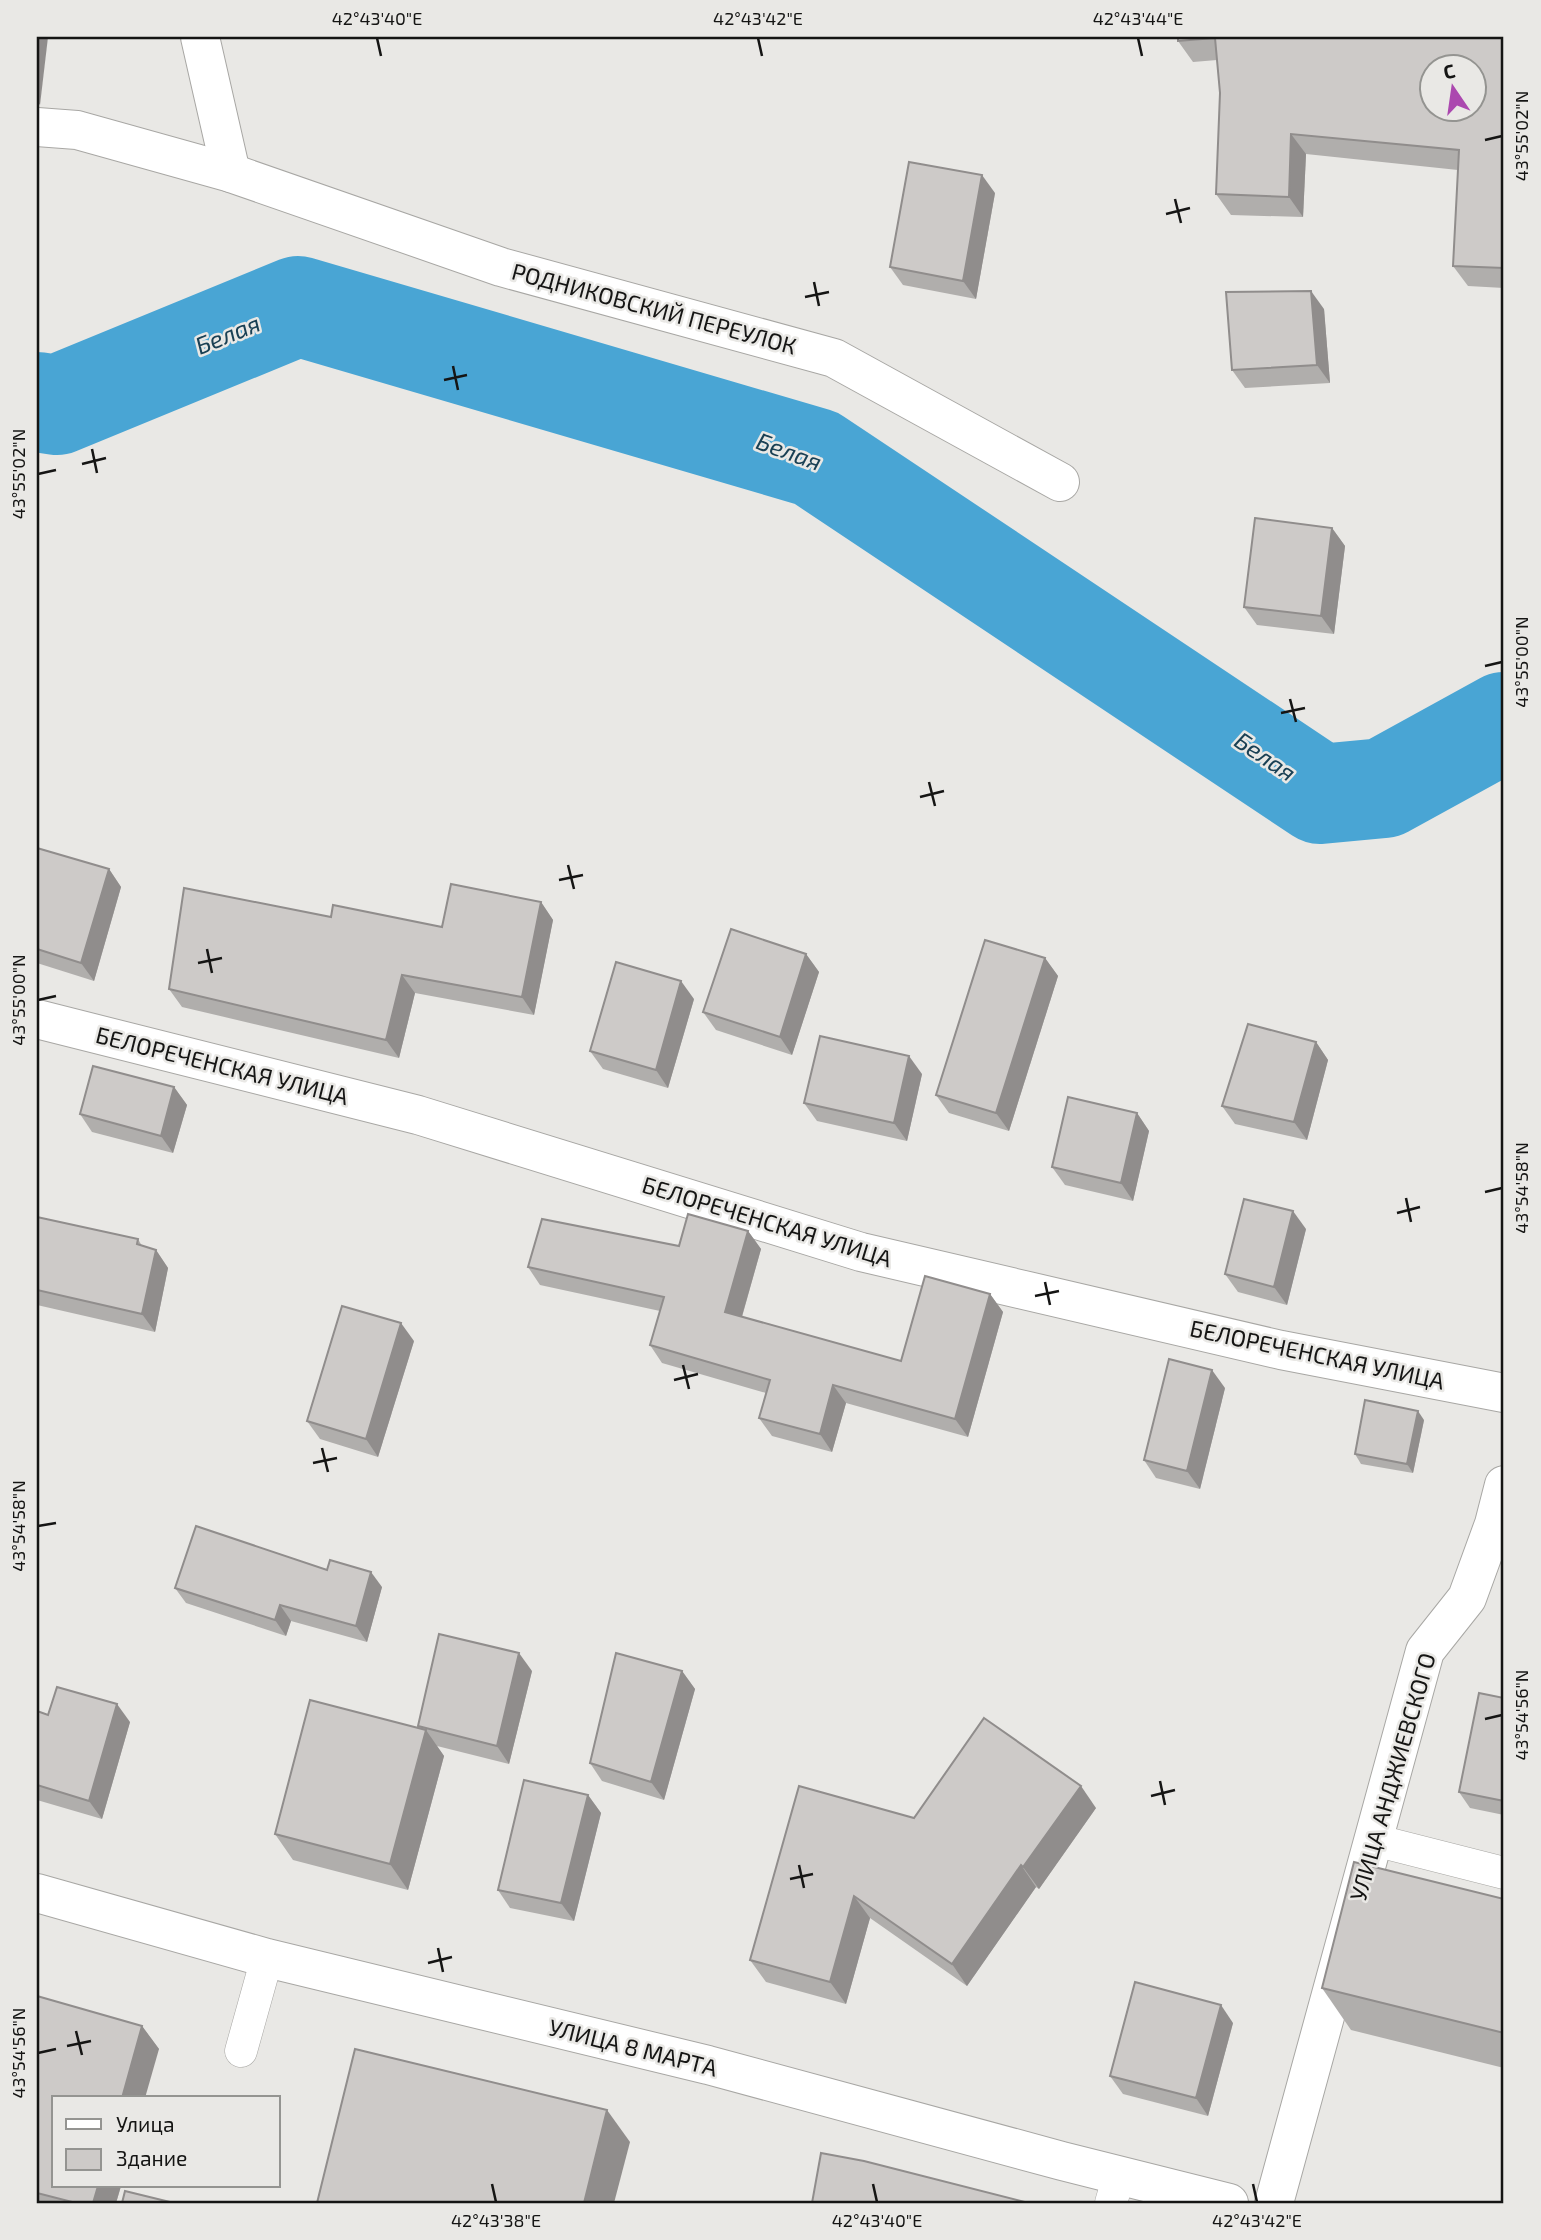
<svg xmlns="http://www.w3.org/2000/svg" width="1541" height="2240" font-family="'Exo 2',sans-serif">
	<style>
		.lines { fill: none; stroke-linecap: round; stroke-linejoin: round }
		.river { stroke: #49a5d4; stroke-width: 100 }
		.lane-casing { stroke: #a8a7a4; stroke-width: 33 }
		.street-casing { stroke: #a8a7a4; stroke-width: 40 }
		.lane { stroke: #fff; stroke-width: 32 }
		.street { stroke: #fff; stroke-width: 38 }
		.wall { fill: #b0aeac }
		.shaded-wall { fill: #908d8c }
		.building { fill: #cdcac8; stroke: #908d8c; stroke-width: 2; fill-rule: evenodd }
		.ticks { fill: none; stroke: #151514; stroke-width: 2.5 }
		.labels { text-anchor: middle; stroke-width: 5; stroke-linejoin: round; paint-order: stroke }
		.street-label { font-size: 23px; fill: #151514; stroke: #e9e8e5 }
		.water-label { font-size: 24px; font-style: italic; fill: #194054; stroke: #e9e8e5 }
		.neatline { fill: none; stroke: #151514; stroke-width: 2.5 }
		.ticks-label { font-size: 18px; text-anchor: middle; fill: #151514 }
	</style>
	<rect width="100%" height="100%" fill="#e9e8e5"/>
	<g class="lines">
		<polyline class="river" points="37,402 57,405 298,306 816,458 1320,794 1384,788 1504,722"/>
		<g class="lane-casing">
			<g id="lane">
				<polyline points="1374,1840 1504,1873"/>
				<polyline points="241,2051 267,1958"/>
				<polyline points="1111,2203 1119,2175"/>
			</g>
		</g>
		<g class="street-casing">
			<g id="street">
				<polyline points="200,37 231,173"/>
				<polyline points="37,127 77,130 231,173 501,267 834,358 1060,482"/>
				<polyline points="37,1019 418,1115 861,1252 1281,1350 1504,1393"/>
				<polyline points="37,1893 267,1958 708,2065 1062,2161 1229,2203"/>
				<polyline points="1274,2203 1425,1651 1467,1598 1494,1524 1504,1485"/>
			</g>
		</g>
		<use href="#lane" class="lane"/>
		<use href="#street" class="street"/>
	</g>
	<g class="wall">
		<polygon points="1178,37 1504,37 1504,288 1468,286 1453,266 1458,170 1306,154 1303,217 1231,215 1216,194 1220,93 1217,60 1193,62 1178,41"/>
		<polygon points="995,193 976,299 903,285 890,267"/>
		<polygon points="1324,309 1330,383 1245,388 1232,370"/>
		<polygon points="1332,528 1345,546 1334,634 1257,625 1244,607"/>
		<polygon points="37,848 109,869 121,887 94,981 37,963"/>
		<polygon points="541,902 553,920 534,1015 415,993 399,1058 182,1007 169,989 331,917 442,927"/>
		<polygon points="806,954 819,972 792,1055 716,1030 703,1012"/>
		<polygon points="1045,958 1058,976 1009,1131 949,1113 936,1095"/>
		<polygon points="694,999 668,1088 603,1069 590,1051"/>
		<polygon points="1316,1042 1328,1060 1307,1140 1235,1124 1222,1106"/>
		<polygon points="922,1074 907,1141 817,1121 804,1103"/>
		<polygon points="174,1087 187,1105 173,1153 92,1132 80,1114"/>
		<polygon points="1137,1113 1149,1131 1133,1201 1065,1185 1052,1167"/>
		<polygon points="37,1217 138,1239 142,1246 156,1250 168,1268 155,1332 37,1305"/>
		<polygon points="1306,1229 1287,1305 1238,1292 1225,1274"/>
		<polygon points="748,1231 761,1249 742,1317 901,1361 990,1294 1003,1312 968,1437 846,1403 832,1452 772,1436 759,1418 766,1393 662,1363 650,1345 660,1311 540,1285 528,1267 679,1246"/>
		<polygon points="414,1341 378,1457 320,1439 307,1421"/>
		<polygon points="1225,1388 1200,1489 1156,1478 1144,1460"/>
		<polygon points="1424,1420 1413,1473 1361,1464 1355,1454"/>
		<polygon points="382,1587 367,1642 291,1621 286,1636 186,1603 175,1588"/>
		<polygon points="532,1671 509,1764 437,1746 444,1756 408,1890 293,1860 275,1834 419,1729 418,1726"/>
		<polygon points="682,1671 695,1689 664,1800 602,1781 590,1763"/>
		<polygon points="1504,1698 1504,1815 1470,1808 1459,1792"/>
		<polygon points="37,1711 48,1715 130,1722 102,1819 37,1800"/>
		<polygon points="588,1795 601,1813 574,1921 510,1908 498,1890"/>
		<polygon points="1096,1808 1039,1889 1036,1887 967,1986 870,1918 846,2004 766,1982 750,1960 914,1818"/>
		<polygon points="1504,1899 1504,2068 1351,2030 1322,1988"/>
		<polygon points="37,1996 142,2026 159,2049 54,2186 121,2186 116,2203 37,2203"/>
		<polygon points="1233,2023 1208,2116 1123,2094 1110,2076"/>
	</g>
	<g class="shaded-wall">
		<polygon points="37,37 48,37 40,105 37,101"/>
		<polygon points="1291,134 1306,154 1303,217 1289,197"/>
		<polygon points="982,175 995,193 976,299 963,281"/>
		<polygon points="1311,291 1324,309 1330,383 1317,365"/>
		<polygon points="1332,528 1345,546 1334,634 1321,616"/>
		<polygon points="109,869 121,887 94,981 81,963"/>
		<polygon points="541,902 553,920 534,1015 522,997"/>
		<polygon points="806,954 819,972 792,1055 780,1037"/>
		<polygon points="1045,958 1058,976 1009,1131 996,1113"/>
		<polygon points="402,975 415,993 399,1058 386,1040"/>
		<polygon points="681,981 694,999 668,1088 656,1070"/>
		<polygon points="1316,1042 1328,1060 1307,1140 1294,1122"/>
		<polygon points="909,1056 922,1074 907,1141 894,1123"/>
		<polygon points="174,1087 187,1105 173,1153 161,1136"/>
		<polygon points="1137,1113 1149,1131 1133,1201 1121,1183"/>
		<polygon points="1293,1211 1306,1229 1287,1305 1274,1287"/>
		<polygon points="748,1231 761,1249 738,1330 725,1312"/>
		<polygon points="156,1250 168,1268 155,1332 142,1314"/>
		<polygon points="990,1294 1003,1312 968,1437 955,1419"/>
		<polygon points="401,1323 414,1341 378,1457 366,1439"/>
		<polygon points="1212,1370 1225,1388 1200,1489 1187,1471"/>
		<polygon points="833,1385 846,1403 832,1452 820,1434"/>
		<polygon points="1418,1411 1424,1420 1413,1473 1407,1464"/>
		<polygon points="371,1572 382,1587 367,1642 356,1626"/>
		<polygon points="280,1605 291,1621 286,1636 275,1620"/>
		<polygon points="519,1653 532,1671 509,1764 497,1746"/>
		<polygon points="682,1671 695,1689 664,1800 651,1782"/>
		<polygon points="117,1704 130,1722 102,1819 89,1801"/>
		<polygon points="426,1730 444,1756 408,1890 390,1864"/>
		<polygon points="1081,1786 1096,1808 1039,1889 1023,1867"/>
		<polygon points="588,1795 601,1813 574,1921 561,1903"/>
		<polygon points="1021,1865 1036,1887 967,1986 952,1964"/>
		<polygon points="854,1896 870,1918 846,2004 830,1982"/>
		<polygon points="1221,2005 1233,2023 1208,2116 1196,2098"/>
		<polygon points="142,2026 159,2049 145,2098 122,2098"/>
		<polygon points="607,2110 630,2142 614,2203 584,2203"/>
		<polygon points="98,2186 121,2186 116,2203 93,2203"/>
	</g>
	<g class="building">
		<path d="M1178,37H1504V268L1453,266L1459,150L1291,134L1289,197L1216,194L1220,93L1215,38L1178,41ZM1432,66H1474V108H1432Z"/>
		<polygon points="909,162 982,175 963,281 890,267"/>
		<polygon points="1311,291 1317,365 1232,370 1226,292"/>
		<polygon points="1255,518 1332,528 1321,616 1244,607"/>
		<polygon points="37,848 109,869 81,963 37,949"/>
		<polygon points="451,884 541,902 522,997 402,975 386,1040 169,989 184,888 331,917 333,905 442,927"/>
		<polygon points="731,929 806,954 780,1037 703,1012"/>
		<polygon points="985,940 1045,958 996,1113 936,1095"/>
		<polygon points="616,962 681,981 656,1070 590,1051"/>
		<polygon points="1248,1024 1316,1042 1294,1122 1222,1106"/>
		<polygon points="820,1036 909,1056 894,1123 804,1103"/>
		<polygon points="93,1066 174,1087 161,1136 80,1114"/>
		<polygon points="1068,1097 1137,1113 1121,1183 1052,1167"/>
		<polygon points="1244,1199 1293,1211 1274,1287 1225,1274"/>
		<polygon points="688,1214 748,1231 725,1312 901,1361 925,1276 990,1294 955,1419 833,1385 820,1434 759,1418 770,1380 650,1345 664,1297 528,1267 542,1219 679,1246"/>
		<polygon points="37,1217 138,1239 137,1244 156,1250 142,1314 37,1290"/>
		<polygon points="342,1306 401,1323 366,1439 307,1421"/>
		<polygon points="1169,1359 1212,1370 1187,1471 1144,1460"/>
		<polygon points="1365,1400 1418,1411 1407,1464 1355,1454"/>
		<polygon points="196,1526 327,1570 330,1560 371,1572 356,1626 280,1605 275,1620 175,1588"/>
		<polygon points="439,1634 519,1653 497,1746 418,1726"/>
		<polygon points="616,1653 682,1671 651,1782 590,1763"/>
		<polygon points="57,1687 117,1704 89,1801 37,1785 37,1711 48,1715"/>
		<polygon points="1479,1693 1504,1698 1504,1801 1459,1792"/>
		<polygon points="310,1700 426,1730 390,1864 275,1834"/>
		<polygon points="984,1718 1081,1786 1023,1867 1021,1865 952,1964 854,1896 830,1982 750,1960 799,1786 914,1818"/>
		<polygon points="524,1780 588,1795 561,1903 498,1890"/>
		<polygon points="1354,1862 1504,1899 1504,2033 1322,1988"/>
		<polygon points="1135,1982 1221,2005 1196,2098 1110,2076"/>
		<polygon points="37,1996 142,2026 122,2098 54,2098 54,2186 98,2186 93,2203 76,2203 37,2193"/>
		<polygon points="355,2049 607,2110 584,2203 317,2203"/>
		<polygon points="821,2153 864,2161 1025,2202 1024,2203 812,2203"/>
		<polygon points="125,2191 174,2203 122,2203"/>
	</g>
	<path class="ticks" d="M377,38L381,56M758,38L762,56M1138,38L1142,56M1485,140L1502,136M1175,199L1181,223M1166,214L1190,208M814,282L819,306M805,297L829,292M453,366L458,390M444,380L467,375M92,449L97,473M82,464L106,458M38,474L56,470M1485,666L1502,662M1290,699L1296,722M1281,713L1305,708M929,782L935,806M920,797L944,791M568,865L574,889M559,880L583,875M207,949L212,973M198,963L222,958M38,1000L56,996M1485,1192L1502,1188M1406,1198L1411,1222M1397,1213L1420,1207M1045,1282L1050,1305M1035,1296L1059,1291M683,1365L689,1389M674,1380L698,1374M322,1448L328,1472M313,1463L337,1458M38,1526L56,1523M1485,1719L1502,1715M1160,1781L1165,1805M1151,1796L1175,1790M799,1865L804,1888M790,1879L813,1874M438,1948L443,1972M428,1963L452,1957M76,2031L82,2055M67,2046L91,2041M38,2053L56,2049M492,2184L496,2202M873,2184L877,2202M1253,2184L1257,2202"/>
	<g class="labels">
		<g class="street-label">
			<text transform="translate(654 309) rotate(15)" y="8">РОДНИКОВСКИЙ ПЕРЕУЛОК</text>
			<text transform="translate(222 1066) rotate(14)" y="8">БЕЛОРЕЧЕНСКАЯ УЛИЦА</text>
			<text transform="translate(767 1222) rotate(17)" y="8">БЕЛОРЕЧЕНСКАЯ УЛИЦА</text>
			<text transform="translate(1317 1355) rotate(12)" y="8">БЕЛОРЕЧЕНСКАЯ УЛИЦА</text>
			<text transform="translate(1393 1777) rotate(-74)" y="8">УЛИЦА АНДЖИЕВСКОГО</text>
			<text transform="translate(633 2048) rotate(14)" y="8">УЛИЦА 8 МАРТА</text>
		</g>
		<g class="water-label">
			<text transform="translate(228 335) rotate(-22)" y="8">Белая</text>
			<text transform="translate(789 452) rotate(20)" y="8">Белая</text>
			<text transform="translate(1265 757) rotate(34)" y="8">Белая</text>
		</g>
	</g>
	<rect width="1541" height="2240" fill="none" stroke="#e9e8e5" stroke-width="77"/>
	<rect x="52" y="2096" width="228" height="91" fill="#e9e8e5" stroke="#949491" stroke-width="2"/>
	<rect x="66" y="2119" width="35" height="10" fill="#ffffff" stroke="#949491" stroke-width="2"/>
	<text x="116" y="2132" font-size="21" fill="#151514">Улица</text>
	<rect x="66" y="2149" width="35" height="21" fill="#cdcac8" stroke="#949491" stroke-width="2"/>
	<text x="116" y="2166" font-size="21" fill="#151514">Здание</text>
	<g transform="translate(1453 88) rotate(347)"><circle r="33" fill="#e9e8e5" stroke="#949491" stroke-width="2"/>
	<path d="M0-5L12 26L0 18L-12 26Z" fill="#ab48af"/>
	<text y="-10" font-size="19" font-weight="bold" text-anchor="middle" fill="#151514">С</text>
	</g>
	<rect x="38" y="38" width="1464" height="2164" class="neatline"/>
	<g class="ticks-label">
		<text x="377" y="25">42°43'40"E</text>
		<text x="758" y="25">42°43'42"E</text>
		<text x="1138" y="25">42°43'44"E</text>
		<text transform="translate(1522 136) rotate(-90)" y="6">43°55'02"N</text>
		<text transform="translate(19 474) rotate(-90)" y="6">43°55'02"N</text>
		<text transform="translate(1522 662) rotate(-90)" y="6">43°55'00"N</text>
		<text transform="translate(19 1000) rotate(-90)" y="6">43°55'00"N</text>
		<text transform="translate(1522 1188) rotate(-90)" y="6">43°54'58"N</text>
		<text transform="translate(19 1526) rotate(-90)" y="6">43°54'58"N</text>
		<text transform="translate(1522 1715) rotate(-90)" y="6">43°54'56"N</text>
		<text transform="translate(19 2053) rotate(-90)" y="6">43°54'56"N</text>
		<text x="496" y="2227">42°43'38"E</text>
		<text x="877" y="2227">42°43'40"E</text>
		<text x="1257" y="2227">42°43'42"E</text>
	</g>
</svg>
